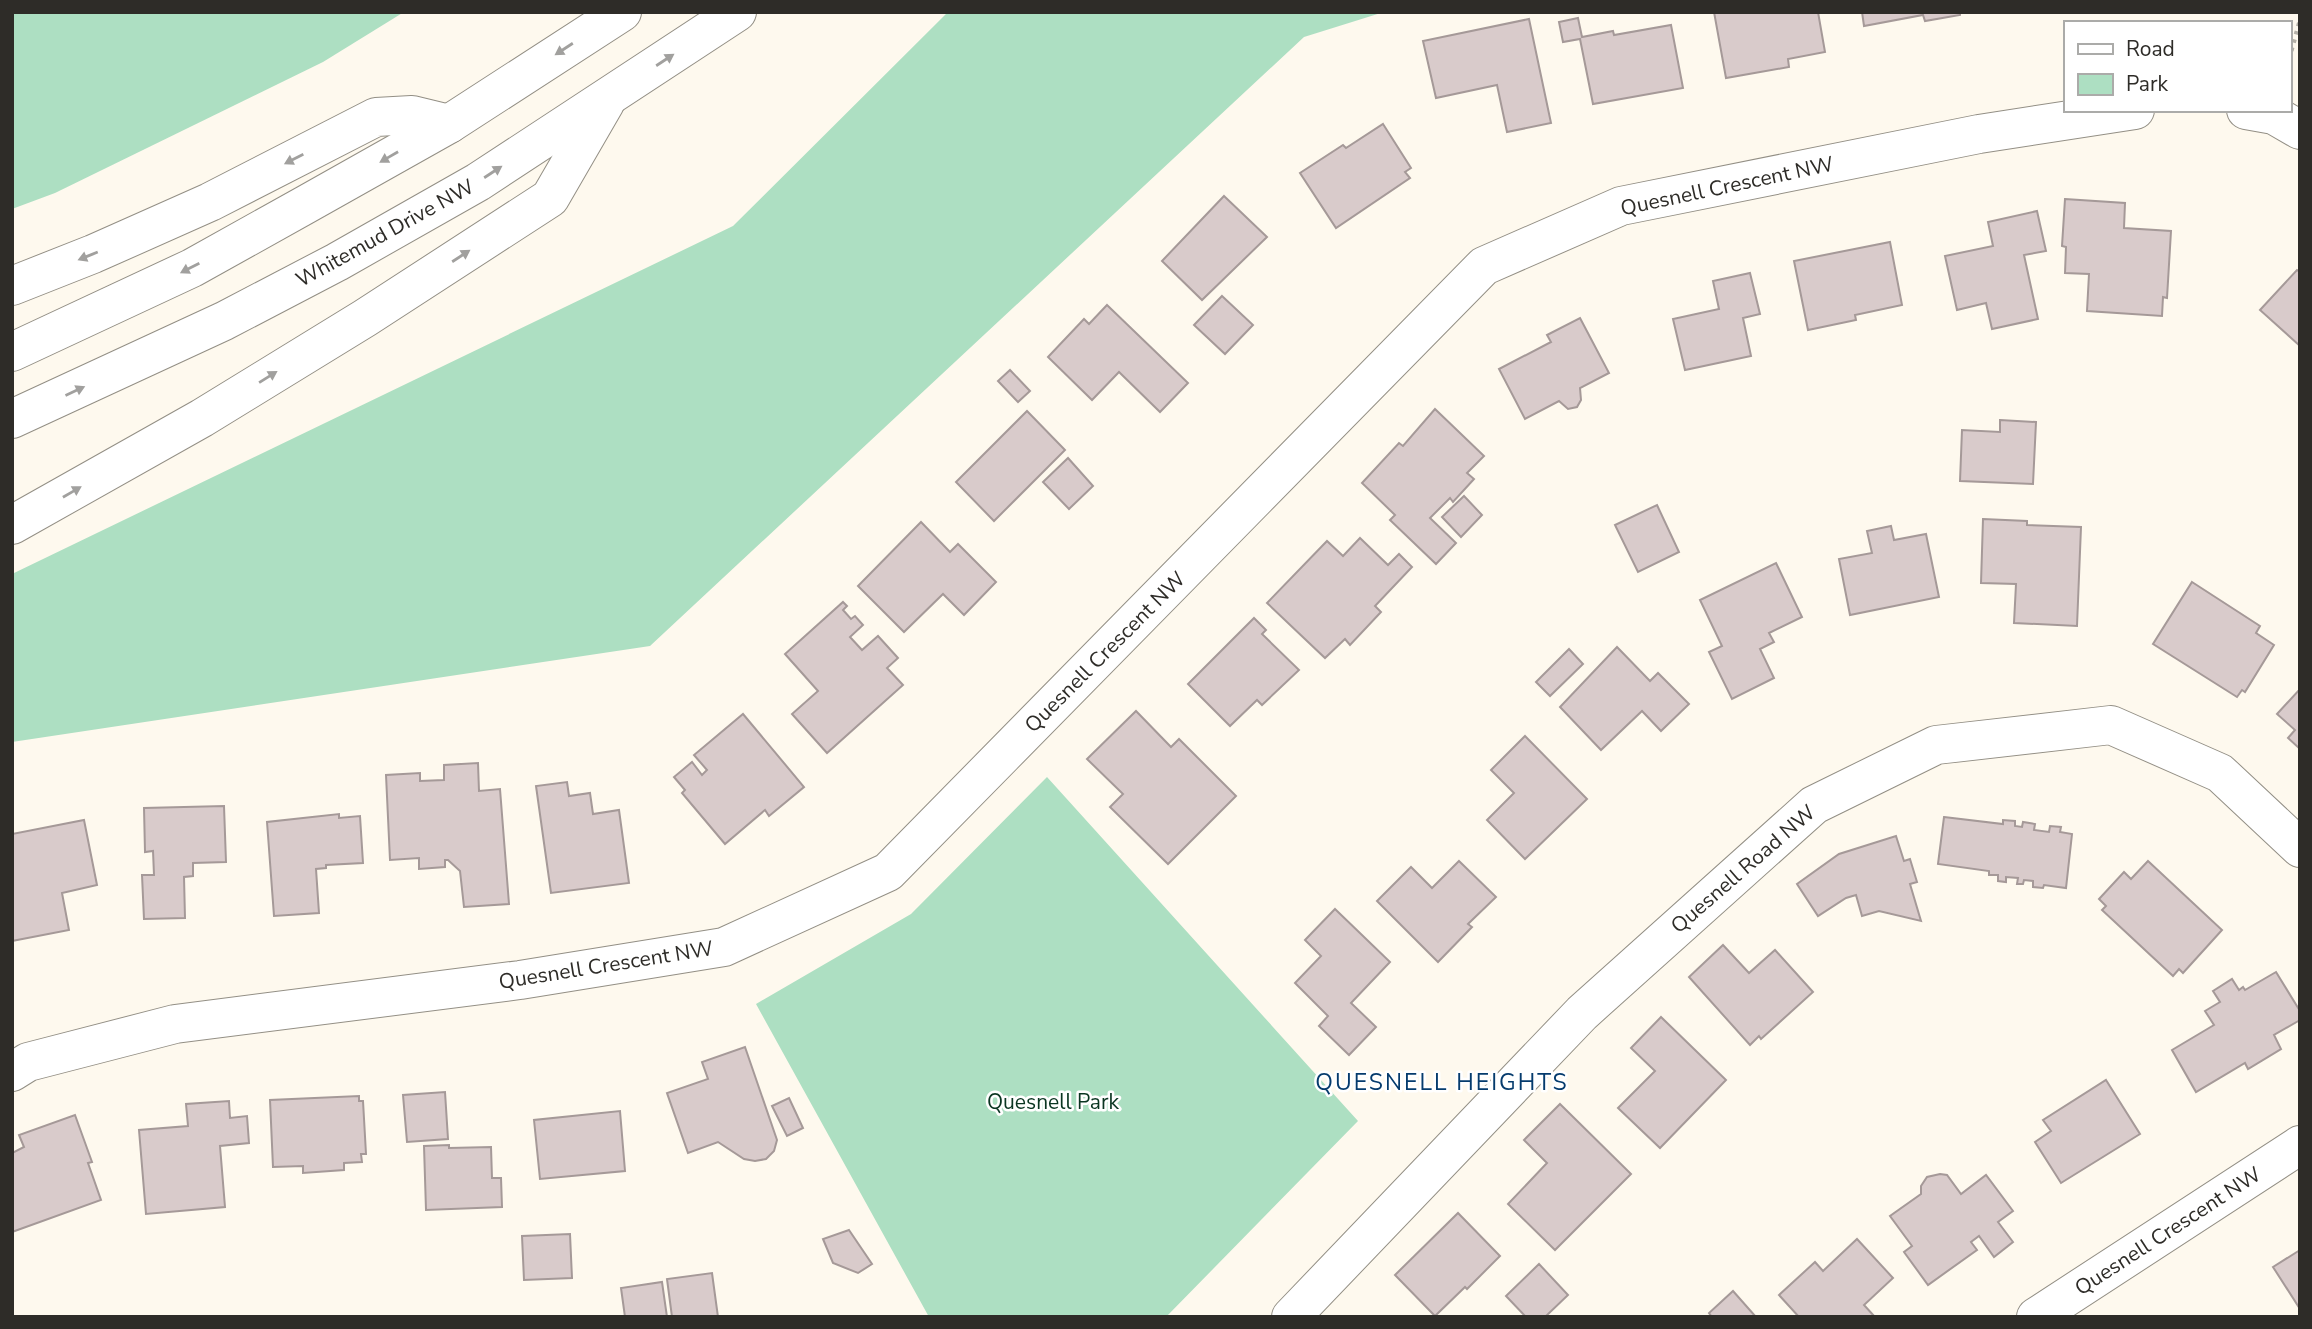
<svg xmlns="http://www.w3.org/2000/svg" width="2312" height="1329" font-family="'Nunito Sans',sans-serif">
	<style>
		.green { fill: #addfc2 }
		.building { fill: #d9cbcb; stroke: #a59998; stroke-width: 2 }
		.lines { fill: none; stroke-linecap: round; stroke-linejoin: round }
		.minor-casing { stroke: #938f85; stroke-width: 40 }
		.highway-casing { stroke: #938f85; stroke-width: 40 }
		.path { stroke: #b4b0a7; stroke-width: 4.5; stroke-dasharray: 3.5 5; stroke-linecap: butt }
		.minor { stroke: #fff; stroke-width: 38 }
		.highway { stroke: #fff; stroke-width: 38 }
		.oneway { fill: #a1a09e }
		.labels { text-anchor: middle; stroke-width: 5; stroke-linejoin: round; paint-order: stroke }
		.street-label { font-size: 21px; fill: #2e2c28; stroke: #fff }
		.park-label { font-size: 21px; fill: #0a3521; stroke: #fff }
		.neighbourhood-label { font-size: 23px; letter-spacing: 2px; fill: #053b6d; stroke: #fff }
	</style>
	<rect width="100%" height="100%" fill="#fef9ee"/>
	<g class="green">
		<polygon points="12,12 404,12 323,62 55,193 12,209"/>
		<polygon points="948,12 1384,12 1304,37 650,646 12,742 12,574 733,226"/>
		<polygon points="1047,777 1358,1121 1166,1317 929,1317 756,1004 911,914"/>
	</g>
	<g class="building">
		<polygon points="1714,12 1818,12 1825,52 1788,59 1789,67 1726,78"/>
		<polygon points="1862,12 1960,12 1960,15 1925,21 1923,15 1864,26"/>
		<polygon points="1578,18 1582,37 1613,31 1614,35 1671,25 1683,88 1593,104 1580,39 1563,42 1559,22"/>
		<polygon points="1529,19 1551,123 1507,132 1497,85 1436,98 1423,41"/>
		<polygon points="1383,124 1411,168 1405,172 1410,178 1336,228 1300,173 1343,145 1346,148"/>
		<polygon points="1224,196 1267,237 1202,300 1162,261"/>
		<polygon points="2065,199 2125,203 2124,228 2171,231 2167,298 2163,297 2162,316 2087,311 2089,274 2065,273 2066,247 2062,246"/>
		<polygon points="2037,211 2046,251 2024,255 2038,319 1992,329 1986,303 1957,310 1945,256 1993,246 1988,222"/>
		<polygon points="1890,242 1902,305 1855,315 1856,320 1808,330 1794,261"/>
		<polygon points="2297,270 2300,272 2300,346 2260,310"/>
		<polygon points="1750,273 1760,314 1743,318 1751,356 1685,370 1673,319 1719,309 1713,281"/>
		<polygon points="1222,296 1253,325 1225,354 1194,325"/>
		<polygon points="1107,305 1188,383 1160,412 1119,372 1092,400 1048,357 1084,319 1089,324"/>
		<polygon points="1580,318 1609,373 1580,388 1581,400 1577,407 1568,409 1559,401 1525,419 1499,369 1551,342 1547,335"/>
		<polygon points="1010,370 1030,391 1018,402 998,381"/>
		<polygon points="1435,409 1484,456 1467,473 1474,479 1453,502 1450,498 1430,518 1456,543 1436,564 1390,520 1395,515 1362,483 1399,443 1403,446"/>
		<polygon points="1027,411 1065,450 994,521 956,482"/>
		<polygon points="2000,420 2036,422 2033,484 1960,481 1962,430 2000,432"/>
		<polygon points="1068,458 1093,486 1069,509 1043,482"/>
		<polygon points="1464,496 1482,515 1461,537 1442,517"/>
		<polygon points="1657,505 1679,552 1638,572 1615,525"/>
		<polygon points="1983,519 2027,521 2027,525 2081,527 2077,626 2014,623 2016,584 1981,583"/>
		<polygon points="921,522 950,552 958,544 996,582 964,615 943,594 904,632 858,586"/>
		<polygon points="1891,526 1894,540 1926,534 1939,597 1850,615 1839,559 1872,553 1867,531"/>
		<polygon points="1360,538 1388,565 1399,554 1412,567 1375,606 1381,612 1350,645 1345,639 1325,658 1267,603 1327,541 1343,556"/>
		<polygon points="1776,563 1802,617 1769,633 1774,642 1760,649 1774,678 1732,699 1709,652 1722,646 1700,600"/>
		<polygon points="2192,582 2260,626 2256,633 2274,645 2245,692 2242,690 2237,697 2153,644"/>
		<polygon points="843,602 847,606 843,610 851,619 855,616 863,625 850,637 862,650 878,636 898,658 887,668 903,685 827,753 792,714 818,691 785,654"/>
		<polygon points="1254,618 1266,630 1262,634 1299,670 1262,705 1257,700 1230,726 1188,684"/>
		<polygon points="1617,647 1650,681 1658,673 1689,704 1661,731 1642,711 1601,750 1560,707"/>
		<polygon points="1569,649 1583,664 1550,696 1536,682"/>
		<polygon points="2300,689 2300,749 2288,738 2295,730 2277,714"/>
		<polygon points="1136,711 1171,747 1179,739 1236,796 1168,864 1110,807 1123,794 1087,759"/>
		<polygon points="743,714 804,787 769,816 765,810 725,844 682,793 685,790 674,777 692,762 702,775 707,770 694,755"/>
		<polygon points="1525,736 1587,799 1525,859 1487,820 1514,793 1491,770"/>
		<polygon points="478,763 479,791 500,789 509,904 464,907 460,871 448,860 445,860 445,867 419,869 419,858 390,860 386,775 420,773 420,781 444,780 444,765"/>
		<polygon points="567,782 569,796 590,793 593,814 619,810 629,883 551,893 536,786"/>
		<polygon points="224,806 226,862 193,863 193,876 184,877 185,918 144,919 142,875 154,875 153,851 145,852 144,808"/>
		<polygon points="339,814 339,818 360,816 363,863 326,865 326,868 316,869 319,913 274,916 267,822"/>
		<polygon points="1944,817 2003,824 2003,820 2015,821 2015,826 2022,827 2023,822 2035,824 2034,830 2049,832 2050,826 2061,827 2060,832 2072,834 2066,888 2044,885 2043,888 2033,887 2033,881 2024,880 2023,884 2017,884 2018,878 2006,877 2006,882 1998,881 1998,875 1989,875 1989,871 1938,864"/>
		<polygon points="84,820 97,885 62,893 69,930 12,941 12,834"/>
		<polygon points="1896,836 1904,861 1910,859 1917,882 1910,884 1921,921 1879,911 1862,916 1856,895 1846,898 1818,916 1797,884 1839,854"/>
		<polygon points="1459,861 1496,897 1468,924 1472,927 1438,962 1377,901 1411,867 1432,888"/>
		<polygon points="2148,861 2222,930 2183,973 2179,969 2173,976 2102,910 2106,906 2099,899 2124,872 2131,879"/>
		<polygon points="1335,909 1390,962 1351,1003 1376,1027 1349,1055 1319,1026 1328,1016 1295,983 1321,956 1305,940"/>
		<polygon points="1723,945 1749,973 1775,950 1813,992 1761,1039 1759,1036 1750,1045 1689,977"/>
		<polygon points="2276,972 2300,1011 2300,1020 2274,1035 2281,1049 2248,1069 2245,1063 2196,1092 2172,1050 2214,1025 2205,1011 2220,1002 2213,991 2232,979 2239,990 2243,987 2245,990"/>
		<polygon points="1661,1017 1726,1080 1660,1148 1618,1108 1655,1071 1631,1048"/>
		<polygon points="745,1047 777,1140 774,1151 766,1159 755,1161 744,1159 718,1142 688,1153 667,1093 708,1079 702,1062"/>
		<polygon points="2106,1080 2140,1134 2061,1183 2035,1142 2051,1131 2043,1120"/>
		<polygon points="445,1092 448,1139 407,1142 403,1095"/>
		<polygon points="359,1096 359,1101 363,1101 366,1154 361,1154 362,1162 344,1163 344,1170 303,1173 303,1166 273,1167 270,1100"/>
		<polygon points="789,1098 803,1128 787,1136 772,1106"/>
		<polygon points="229,1101 230,1118 247,1116 249,1143 220,1146 225,1207 146,1214 139,1130 188,1126 186,1104"/>
		<polygon points="1560,1104 1631,1174 1555,1250 1508,1204 1547,1163 1524,1140"/>
		<polygon points="620,1111 625,1171 540,1179 534,1120"/>
		<polygon points="75,1115 92,1162 88,1163 101,1200 12,1232 12,1153 24,1147 19,1135"/>
		<polygon points="449,1145 449,1148 491,1147 492,1178 501,1178 502,1207 426,1210 424,1146"/>
		<polygon points="1940,1174 1947,1175 1961,1194 1986,1175 2013,1211 1998,1222 2013,1242 1994,1257 1979,1236 1971,1242 1977,1250 1928,1285 1904,1252 1912,1246 1890,1216 1921,1194 1921,1186 1927,1177"/>
		<polygon points="1458,1213 1500,1256 1467,1289 1465,1287 1435,1316 1395,1275"/>
		<polygon points="849,1230 872,1264 858,1273 833,1263 823,1239"/>
		<polygon points="570,1234 572,1278 524,1280 522,1236"/>
		<polygon points="1857,1239 1893,1278 1864,1305 1875,1317 1799,1317 1779,1295 1815,1262 1823,1271"/>
		<polygon points="2300,1250 2300,1309 2273,1267"/>
		<polygon points="1539,1264 1568,1295 1545,1317 1526,1317 1506,1296"/>
		<polygon points="712,1273 718,1317 672,1317 667,1279"/>
		<polygon points="662,1282 667,1317 625,1317 621,1288"/>
		<polygon points="1733,1291 1756,1317 1712,1317 1709,1313"/>
	</g>
	<g class="lines">
		<g class="minor-casing">
			<g id="minor">
				<polyline points="2246,110 2274,115 2300,130"/>
				<polyline points="12,1072 28,1062 175,1024 520,980 724,947 888,872 1484,266 1621,206 1979,134 2135,110"/>
				<polyline points="1291,1317 1582,1013 1814,805 1936,745 2111,725 2220,773 2300,848"/>
				<polyline points="2036,1317 2300,1145"/>
			</g>
		</g>
		<g class="highway-casing">
			<g id="highway">
				<polyline points="12,286 93,254 210,202 376,117 412,115 449,124"/>
				<polyline points="12,352 192,268 305,205 449,124 622,12"/>
				<polyline points="12,419 224,321 337,262 478,182 737,12"/>
				<polyline points="12,525 202,418 365,318 550,198 605,103"/>
			</g>
		</g>
		<polyline class="path" points="2289,59 2300,20"/>
		<use href="#minor" class="minor"/>
		<use href="#highway" class="highway"/>
	</g>
	<defs><path id="oneway-solid" d="M-6-.8H1V-3.2L6.5 0L1 3.2V.8H-6Z" transform="scale(1.75)"/></defs>
	<g class="oneway">
		<use href="#oneway-solid" transform="translate(564 49) rotate(147)"/>
		<use href="#oneway-solid" transform="translate(665 60) rotate(-33)"/>
		<use href="#oneway-solid" transform="translate(389 157) rotate(150)"/>
		<use href="#oneway-solid" transform="translate(294 159) rotate(153)"/>
		<use href="#oneway-solid" transform="translate(493 172) rotate(-33)"/>
		<use href="#oneway-solid" transform="translate(88 256) rotate(158)"/>
		<use href="#oneway-solid" transform="translate(461 256) rotate(-33)"/>
		<use href="#oneway-solid" transform="translate(190 268) rotate(153)"/>
		<use href="#oneway-solid" transform="translate(268 377) rotate(-32)"/>
		<use href="#oneway-solid" transform="translate(75 391) rotate(-25)"/>
		<use href="#oneway-solid" transform="translate(72 492) rotate(-30)"/>
	</g>
	<g class="labels">
		<g class="street-label">
			<text transform="translate(1727 186) rotate(-12)" y="7">Quesnell Crescent NW</text>
			<text transform="translate(385 233) rotate(-29)" y="7">Whitemud Drive NW</text>
			<text transform="translate(1105 652) rotate(-45)" y="7">Quesnell Crescent NW</text>
			<text transform="translate(1743 869) rotate(-41)" y="7">Quesnell Road NW</text>
			<text transform="translate(606 965) rotate(-9)" y="7">Quesnell Crescent NW</text>
			<text transform="translate(2168 1231) rotate(-33)" y="7">Quesnell Crescent NW</text>
		</g>
		<g class="park-label">
			<text x="1053" y="1109">Quesnell Park</text>
		</g>
		<g class="neighbourhood-label">
			<text x="1442" y="1090">QUESNELL HEIGHTS</text>
		</g>
	</g>
	<rect width="2312" height="1329" fill="none" stroke="#2e2c28" stroke-width="28"/>
	<rect x="2064" y="21" width="228" height="91" fill="#ffffff" stroke="#ababa9" stroke-width="2"/>
	<rect x="2078" y="44" width="35" height="10" fill="#ffffff" stroke="#ababa9" stroke-width="2"/>
	<text x="2126" y="56" font-size="21" fill="#2e2c28">Road</text>
	<rect x="2078" y="74" width="35" height="21" fill="#addfc2" stroke="#ababa9" stroke-width="2"/>
	<text x="2126" y="91" font-size="21" fill="#2e2c28">Park</text>
</svg>
